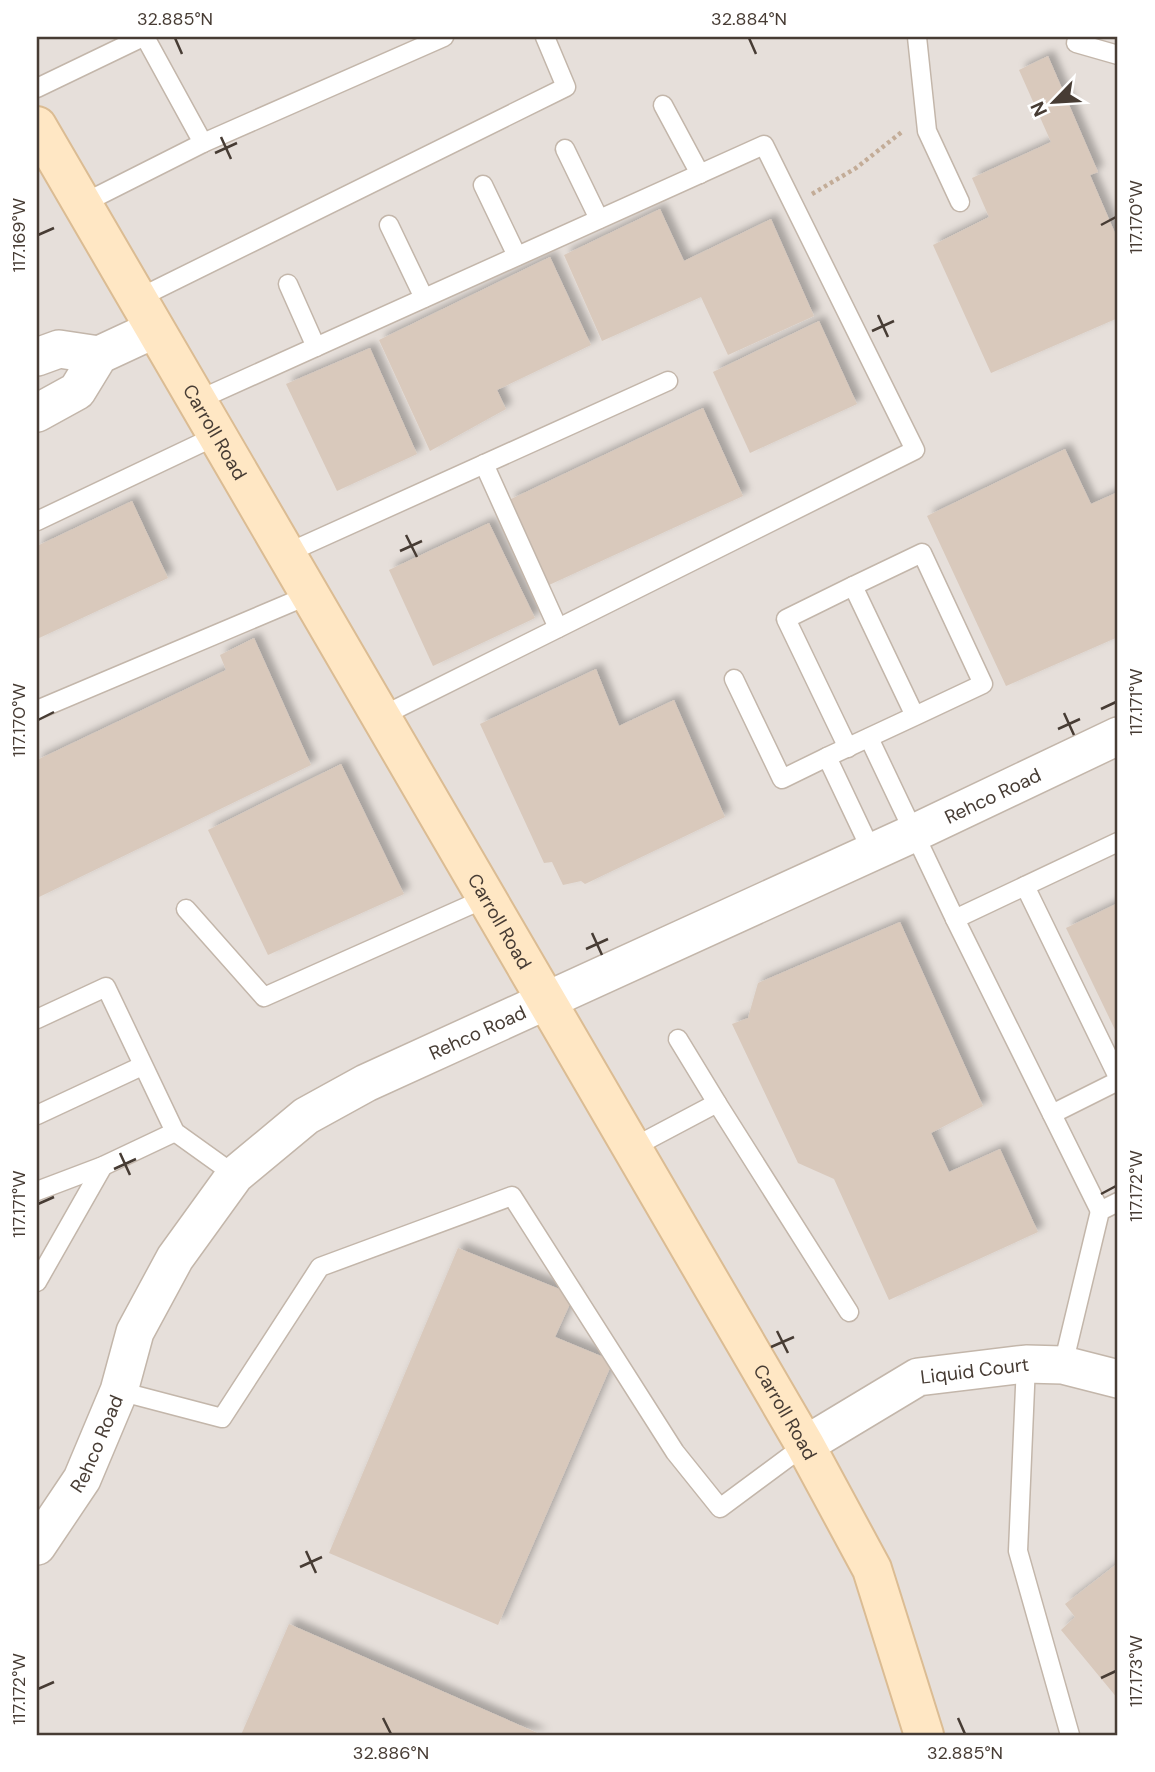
<svg xmlns="http://www.w3.org/2000/svg" width="1155" height="1772" font-family="'DM Sans',sans-serif">
	<style>
		.industrial { fill: #e6dfda }
		.building { fill: #d9c9bc; filter: url(#shadow) }
		.lines { fill: none; stroke-linecap: round; stroke-linejoin: round }
		.service-casing { stroke: #c3b6aa; stroke-width: 21 }
		.minor-casing { stroke: #c3b6aa; stroke-width: 40 }
		.secondary-casing { stroke: #dbbc93; stroke-width: 42 }
		.path { stroke: #c3ac97; stroke-width: 4.5; stroke-dasharray: 3.5 3.5; stroke-linecap: butt }
		.service { stroke: #fff; stroke-width: 18 }
		.minor { stroke: #fff; stroke-width: 37 }
		.secondary { stroke: #ffe7c4; stroke-width: 38 }
		.ticks { fill: none; stroke: #473c34; stroke-width: 2.5 }
		.labels { text-anchor: middle; stroke-width: 5; stroke-linejoin: round; paint-order: stroke }
		.street-label { font-size: 19px; fill: #473c34; stroke: #fff }
		.neatline { fill: none; stroke: #473c34; stroke-width: 2.5 }
		.ticks-label { font-size: 18px; text-anchor: middle; fill: #473c34 }
	</style>
	<defs>
		<filter id="shadow"><feDropShadow dx="6" dy="-6" stdDeviation="3.5" flood-color="#0004"/></filter>
	</defs>
	<rect width="100%" height="100%" fill="#f4ede5"/>
	<rect class="industrial" x="37" y="37" width="1081" height="1698"/>
	<g class="building">
		<polygon points="1048,56 1098,172 1090,175 1118,240 1118,318 991,373 933,245 989,217 972,178 1051,142 1019,70"/>
		<polygon points="660,209 684,261 771,219 814,316 728,355 701,297 602,341 564,255"/>
		<polygon points="550,257 591,345 497,390 506,409 430,451 379,340"/>
		<polygon points="819,321 857,404 750,453 713,372"/>
		<polygon points="370,348 417,454 337,491 286,384"/>
		<polygon points="703,408 743,496 549,585 509,500"/>
		<polygon points="1065,449 1091,504 1118,492 1118,637 1006,686 927,516"/>
		<polygon points="132,501 168,578 37,639 37,546"/>
		<polygon points="489,523 535,618 433,666 389,570"/>
		<polygon points="254,638 311,765 37,898 37,760 226,670 220,655"/>
		<polygon points="596,669 619,726 674,700 725,817 585,884 581,881 563,885 552,862 544,863 480,724"/>
		<polygon points="341,764 404,894 268,955 208,830"/>
		<polygon points="1118,903 1118,1036 1066,928"/>
		<polygon points="900,922 983,1106 931,1133 949,1172 1000,1149 1038,1232 889,1300 834,1179 798,1163 732,1024 748,1018 758,983"/>
		<polygon points="458,1248 574,1295 555,1337 613,1361 498,1625 329,1553"/>
		<polygon points="1118,1563 1118,1699 1061,1630 1075,1617 1065,1604"/>
		<polygon points="289,1624 542,1735 241,1735"/>
	</g>
	<g class="lines">
		<g class="service-casing">
			<g id="service">
				<polyline points="145,37 203,143 444,37"/>
				<polyline points="917,37 927,131 960,202"/>
				<polyline points="1076,43 1118,55"/>
				<polyline points="37,88 143,37"/>
				<polyline points="663,105 700,174"/>
				<polyline points="565,149 599,219"/>
				<polyline points="483,185 517,256"/>
				<polyline points="82,204 203,143"/>
				<polyline points="389,225 424,298"/>
				<polyline points="288,284 316,347"/>
				<polyline points="137,299 566,87 545,37"/>
				<polyline points="196,401 764,145 915,450 380,717"/>
				<polyline points="484,464 558,628"/>
				<polyline points="37,521 216,436"/>
				<polyline points="285,554 668,381"/>
				<polyline points="734,679 782,779 827,757 872,852"/>
				<polyline points="37,710 309,595"/>
				<polyline points="869,738 955,919"/>
				<polyline points="848,748 786,619 853,586"/>
				<polyline points="827,757 915,716 853,586 922,553 983,684 915,716"/>
				<polyline points="1025,886 1118,1077"/>
				<polyline points="186,909 264,997 486,898"/>
				<polyline points="37,1019 106,987 175,1132 235,1175"/>
				<polyline points="717,1103 849,1312"/>
				<polyline points="1052,1114 1118,1081"/>
				<polyline points="37,1115 142,1066"/>
				<polyline points="632,1148 717,1103 678,1039"/>
				<polyline points="37,1191 103,1166 175,1132"/>
				<polyline points="1100,1211 955,919 1118,842"/>
				<polyline points="37,1282 103,1166"/>
				<polyline points="1026,1364 1018,1551 1070,1735"/>
				<polyline points="1063,1365 1100,1211 1118,1202"/>
				<polyline points="119,1391 222,1418 320,1267 512,1196 675,1452 720,1508 805,1445"/>
			</g>
		</g>
		<g class="minor-casing">
			<g id="minor">
				<polyline points="37,357 59,349 99,355"/>
				<polyline points="37,413 77,391 99,355 155,329"/>
				<path id="s1" d="M805,1445L918,1377L1026,1364L1063,1365L1118,1379"/>
				<path id="s2" d="M37,1546L82,1479L119,1391L135,1332L175,1258L235,1175L306,1116L366,1083L914,833L1118,736"/>
			</g>
		</g>
		<g class="secondary-casing">
			<g id="secondary">
				<path id="s3" d="M37,126L805,1445L872,1569L924,1735"/>
			</g>
		</g>
		<polyline class="path" points="812,194 856,168 903,131"/>
		<use href="#service" class="service"/>
		<use href="#minor" class="minor"/>
		<use href="#secondary" class="secondary"/>
	</g>
	<path class="ticks" d="M175,38L182,54M749,38L756,54M221,137L231,159M215,153L237,143M1101,225L1116,217M38,235L54,228M878,315L888,337M872,331L894,321M406,535L417,557M400,551L422,541M1101,709L1116,702M1064,713L1074,735M38,720L54,712M1058,729L1080,719M592,933L602,955M586,949L608,939M120,1153L130,1175M114,1169L136,1159M1101,1194L1116,1186M38,1204L54,1197M777,1331L788,1353M771,1347L794,1337M306,1551L316,1573M300,1567L322,1557M1101,1678L1116,1671M38,1689L54,1682M383,1718L391,1734M958,1718L965,1734"/>
	<g class="labels">
		<g class="street-label">
			<text dy="7" stroke="none"><textPath href="#s3" startOffset="354">Carroll Road</textPath></text>
			<text dy="7" stroke="none"><textPath href="#s2" startOffset="1274">Rehco Road</textPath></text>
			<text dy="7" stroke="none"><textPath href="#s3" startOffset="920">Carroll Road</textPath></text>
			<text dy="7" stroke="none"><textPath href="#s2" startOffset="707">Rehco Road</textPath></text>
			<text dy="7" stroke="none"><textPath href="#s1" startOffset="189">Liquid Court</textPath></text>
			<text dy="7" stroke="none"><textPath href="#s3" startOffset="1488">Carroll Road</textPath></text>
			<text dy="7" stroke="none"><textPath href="#s2" startOffset="119">Rehco Road</textPath></text>
		</g>
	</g>
	<rect width="1155" height="1772" fill="none" stroke="#ffffff" stroke-width="77"/>
	<g transform="translate(1054 102) rotate(245)" stroke="#ffffff" stroke-width="5" paint-order="stroke">
	<path d="M0-5L12 26L0 18L-12 26Z" fill="#473c34"/>
	<text y="-10" font-size="19" font-weight="bold" text-anchor="middle" fill="#473c34">N</text>
	</g>
	<rect x="38" y="38" width="1078" height="1696" class="neatline"/>
	<g class="ticks-label">
		<text x="175" y="25">32.885°N</text>
		<text x="749" y="25">32.884°N</text>
		<text transform="translate(1136 217) rotate(-90)" y="6">117.170°W</text>
		<text transform="translate(19 235) rotate(-90)" y="6">117.169°W</text>
		<text transform="translate(1136 702) rotate(-90)" y="6">117.171°W</text>
		<text transform="translate(19 720) rotate(-90)" y="6">117.170°W</text>
		<text transform="translate(1136 1186) rotate(-90)" y="6">117.172°W</text>
		<text transform="translate(19 1204) rotate(-90)" y="6">117.171°W</text>
		<text transform="translate(1136 1671) rotate(-90)" y="6">117.173°W</text>
		<text transform="translate(19 1689) rotate(-90)" y="6">117.172°W</text>
		<text x="391" y="1759">32.886°N</text>
		<text x="965" y="1759">32.885°N</text>
	</g>
</svg>
